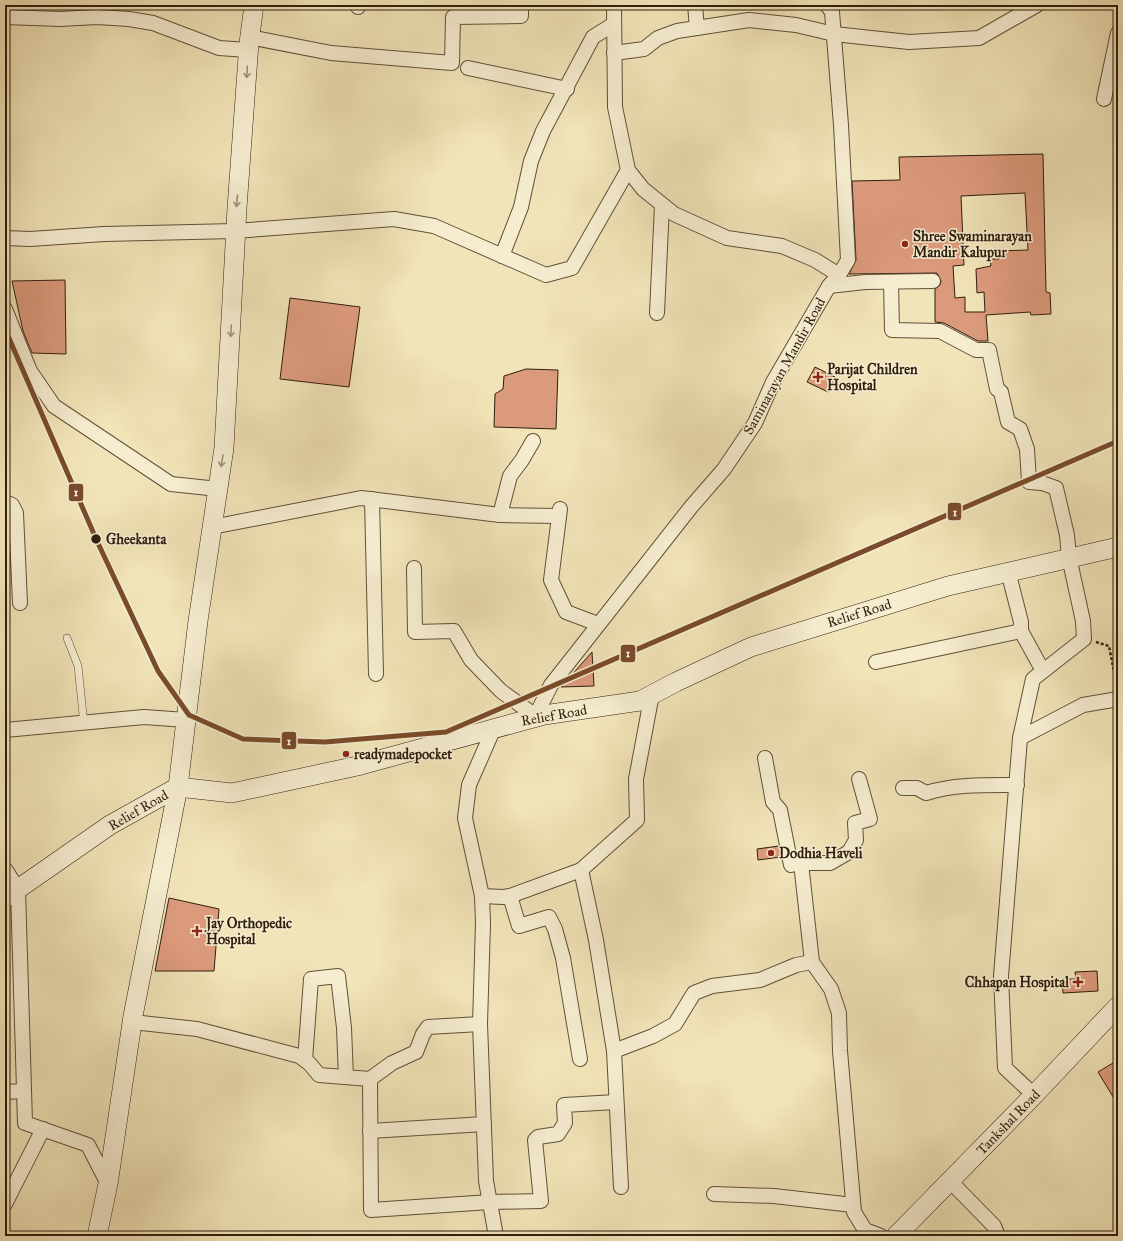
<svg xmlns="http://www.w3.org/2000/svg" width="1123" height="1241" font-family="'IM FELL Great Primer',serif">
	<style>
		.building { fill: #dc9a7c; stroke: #301f0e; fill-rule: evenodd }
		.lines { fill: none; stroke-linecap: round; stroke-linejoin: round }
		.lane-casing { stroke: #605038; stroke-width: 8 }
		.street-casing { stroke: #605038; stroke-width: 16 }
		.secondary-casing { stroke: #301f0e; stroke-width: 20 }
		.path { stroke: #301f0e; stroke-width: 2.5; stroke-dasharray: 3 2; stroke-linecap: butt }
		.lane { stroke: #f6edd1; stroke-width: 7 }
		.street { stroke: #f6edd1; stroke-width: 14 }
		.secondary { stroke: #f6edd1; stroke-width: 19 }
		.metro-1-casing { stroke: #f6edd1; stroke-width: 8 }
		.metro-1 { stroke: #7a4b2a; stroke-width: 5 }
		.oneway { stroke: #9d9079 }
		.poi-dot { fill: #8f2418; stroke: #f6edd1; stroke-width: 1.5 }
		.stop-dot { fill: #301f0e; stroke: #f6edd1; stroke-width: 1.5 }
		.labels { text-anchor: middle; stroke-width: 3; stroke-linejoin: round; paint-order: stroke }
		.poi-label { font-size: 14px; font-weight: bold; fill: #301f0e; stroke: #f6edd1; text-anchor: start }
		.street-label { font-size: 14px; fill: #301f0e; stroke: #f6edd1 }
		.stop-label { font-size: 14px; font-weight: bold; fill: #301f0e; stroke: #f6edd1; text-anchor: start }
		.line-badge { stroke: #f6edd1; stroke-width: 1.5 }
		.badge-label { font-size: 11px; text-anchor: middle; font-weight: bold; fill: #fff }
	</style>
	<rect width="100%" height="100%" fill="#f1e4b8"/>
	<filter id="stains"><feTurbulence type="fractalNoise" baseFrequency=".005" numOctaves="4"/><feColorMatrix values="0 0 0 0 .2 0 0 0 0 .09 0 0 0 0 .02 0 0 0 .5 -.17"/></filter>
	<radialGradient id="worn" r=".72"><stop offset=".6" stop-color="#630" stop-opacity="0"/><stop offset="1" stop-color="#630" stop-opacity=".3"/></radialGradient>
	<g class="building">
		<path d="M1043,154L1046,292L1050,293L1051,314L1031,315L1030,312L986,315L988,341H978L944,323L935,322V289L940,285L941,281L937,273L849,274L856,260L852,181L900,180L899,157ZM1025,193L1028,250L999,251V259H990L991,266L976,269L977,293L984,292L985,312H965V297L955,298L953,266L964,265L961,196Z"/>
		<polygon points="65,280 66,354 32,353 23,331 12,281"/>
		<polygon points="290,298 360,307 349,387 280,379"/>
		<polygon points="815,367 835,377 828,392 807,382"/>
		<polygon points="526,369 558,370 556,429 494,427 495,394 503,389 504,376"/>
		<polygon points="592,652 594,686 561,687"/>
		<polygon points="779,846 781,857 758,860 757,849"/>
		<polygon points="169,898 219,909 214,971 155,971"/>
		<polygon points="1097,971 1098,991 1063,993 1062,979 1076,979 1075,972"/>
		<polygon points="1118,1060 1118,1105 1098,1072"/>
	</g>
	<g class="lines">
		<g class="lane-casing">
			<polyline id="lane" points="67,638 78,666 84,724"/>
		</g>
		<g class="street-casing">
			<g id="street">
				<polyline points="614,5 615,107 628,170 643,189 674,214 727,238 782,246 815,260 839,275"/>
				<polyline points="695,5 697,28"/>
				<polyline points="358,7 358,5"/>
				<polyline points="5,17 60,19 97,17 129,19 153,23 219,48 248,50"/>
				<polyline points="249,37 331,53 452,63 453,17 521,16 521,5"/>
				<polyline points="614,53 644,49 658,38 677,31 749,20 796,25 834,34 909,42 979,38 1037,5"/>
				<polyline points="468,68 567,89"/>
				<polyline points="1104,99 1118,33"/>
				<polyline points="5,238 30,239 104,234 235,231 394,219 434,226 546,275 572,268 628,170"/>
				<polyline points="502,256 521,207 531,161 543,131 593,37 614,24"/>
				<polyline points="891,282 892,330 940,331 976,350 989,350 997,389 1001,392 1008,422 1020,429 1027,449 1029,482 1042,483 1056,488 1067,535 1069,557 1083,621 1084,639 1033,679 1020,738 1001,976 1005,1068 1034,1095"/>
				<polyline points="829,286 865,282 933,281"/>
				<polyline points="5,309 30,371 54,406 171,484 218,489"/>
				<polyline points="657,313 662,205"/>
				<polyline points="372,499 376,674"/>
				<polyline points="5,502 12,505 16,513 20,603"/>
				<polyline points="560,509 551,580 566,612 598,624"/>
				<polyline points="500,515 510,476 522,460 533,441"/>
				<polyline points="212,527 361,498 500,515 559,516"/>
				<polyline points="414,568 415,632 454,631 471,660 501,691 537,717"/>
				<polyline points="1008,571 1021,622 1021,631 1043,671"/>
				<polyline points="876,662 1021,631"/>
				<polyline points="544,715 540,707 551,685 691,507 724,469 755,423 773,382 829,286 839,275 848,260 841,125 832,12 827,5"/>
				<polyline points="494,728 469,785 465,818 482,896 483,923 480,1024 486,1181 496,1236"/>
				<polyline points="5,730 144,717 186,720"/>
				<polyline points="1020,738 1083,705 1118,699"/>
				<polyline points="765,758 773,802 780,810 791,865 801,863 812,962 831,989 839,1013 840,1051 854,1212 865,1230 881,1236"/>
				<path d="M903,788H917L926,793C955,784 986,785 1017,785"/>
				<polyline points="801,863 830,863 849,852 856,840 855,823 870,819 859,779"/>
				<polyline points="5,869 18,889 25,1123 88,1145 108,1184"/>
				<polyline points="581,870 596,940 614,1051 621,1187"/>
				<polyline points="482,896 503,897 510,896 581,870 637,820 636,779 652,694"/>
				<polyline points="510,896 519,926 549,917 555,929 563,958 580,1059"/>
				<polyline points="132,1022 197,1029 299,1056 309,1063 319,1075 370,1079 392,1063 416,1052 423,1034 428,1027 480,1024"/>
				<polyline points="614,1051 653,1036 675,1024 694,993 712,986 760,980 796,965 812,962"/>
				<polyline points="305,1060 311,979 338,976 344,1028 346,1077"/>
				<polyline points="370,1079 371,1210 490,1202 541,1201 535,1140 538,1137 558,1134 565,1123 564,1105 616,1102"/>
				<polyline points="5,1092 24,1091"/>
				<polyline points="370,1131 484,1124"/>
				<polyline points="950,1181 994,1226 998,1236"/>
				<polyline points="714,1194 774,1196 853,1205"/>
				<polyline points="5,1204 43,1129"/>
			</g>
		</g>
		<g class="secondary-casing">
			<g id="secondary">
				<polyline points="5,898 110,825 178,787 232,793 357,766 544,715 640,701 676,682 751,647 948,586 1118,547"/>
				<polyline points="97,1236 108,1184 133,1016 178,787 198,621 224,448 237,208 249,43 254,5"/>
				<polyline points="896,1236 1034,1095 1118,1006"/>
			</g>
		</g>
		<polyline class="path" points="1096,642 1109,646 1117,687"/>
		<use href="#lane" class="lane"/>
		<use href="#street" class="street"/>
		<use href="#secondary" class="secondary"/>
		<g class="metro-1-casing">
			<polyline id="metro-1" points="5,329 97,541 158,671 189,715 243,739 325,742 446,732 1118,441"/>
		</g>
		<use href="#metro-1" class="metro-1"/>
	</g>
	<defs><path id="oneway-shaft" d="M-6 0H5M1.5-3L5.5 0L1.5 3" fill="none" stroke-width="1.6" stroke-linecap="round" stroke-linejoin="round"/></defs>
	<g class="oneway">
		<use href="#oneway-shaft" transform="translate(247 72) rotate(93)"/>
		<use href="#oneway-shaft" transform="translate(237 201) rotate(95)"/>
		<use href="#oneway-shaft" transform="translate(231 331) rotate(93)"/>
		<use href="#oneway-shaft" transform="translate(222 461) rotate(99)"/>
	</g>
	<g class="poi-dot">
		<circle cx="905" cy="244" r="4"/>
		<path d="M816 371h4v4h4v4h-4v4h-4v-4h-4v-4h4z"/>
		<circle cx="346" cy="754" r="4"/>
		<circle cx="771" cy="853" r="4"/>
		<path d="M195 925h4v4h4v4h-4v4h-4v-4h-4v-4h4z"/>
		<path d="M1076 976h4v4h4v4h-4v4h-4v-4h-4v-4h4z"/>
	</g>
	<circle class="stop-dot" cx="96" cy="539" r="5.5"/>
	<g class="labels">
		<g class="poi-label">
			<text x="913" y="241">Shree Swaminarayan<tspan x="913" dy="16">Mandir Kalupur</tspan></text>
			<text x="827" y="374">Parijat Children<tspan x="827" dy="16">Hospital</tspan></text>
			<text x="354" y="759">readymadepocket</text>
			<text x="779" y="858">Dodhia Haveli</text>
			<text x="206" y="928">Jay Orthopedic<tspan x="206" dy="16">Hospital</tspan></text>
			<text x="1069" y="987" text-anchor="end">Chhapan Hospital</text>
		</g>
		<g class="street-label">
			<text transform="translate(784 366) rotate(-61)" y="5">Saminarayan Mandir Road</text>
			<text transform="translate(859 613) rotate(-17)" y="5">Relief Road</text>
			<text transform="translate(554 715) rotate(-10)" y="5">Relief Road</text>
			<text transform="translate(138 810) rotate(-30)" y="5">Relief Road</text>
			<text transform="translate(1008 1122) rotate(-46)" y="5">Tankshal Road</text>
		</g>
		<g class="stop-label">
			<text x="106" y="544">Gheekanta</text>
		</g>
	</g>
	<g class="line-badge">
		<rect x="68" y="483" width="16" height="19" rx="4" fill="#7a4b2a"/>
		<rect x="947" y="502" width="15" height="19" rx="4" fill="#7a4b2a"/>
		<rect x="620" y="644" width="16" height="19" rx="4" fill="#7a4b2a"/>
		<rect x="281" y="731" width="16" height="19" rx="4" fill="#7a4b2a"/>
	</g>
	<g class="badge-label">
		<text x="76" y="496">1</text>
		<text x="955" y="516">1</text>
		<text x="628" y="657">1</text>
		<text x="289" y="745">1</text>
	</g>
	<rect width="1123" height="1241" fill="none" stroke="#f1e4b8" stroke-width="20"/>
	<rect x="6" y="6" width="1111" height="1229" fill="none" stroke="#301f0e" stroke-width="2"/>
	<rect x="10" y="10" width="1103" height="1221" fill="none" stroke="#301f0e"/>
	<rect width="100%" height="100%" filter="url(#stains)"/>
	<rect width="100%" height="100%" fill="url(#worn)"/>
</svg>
